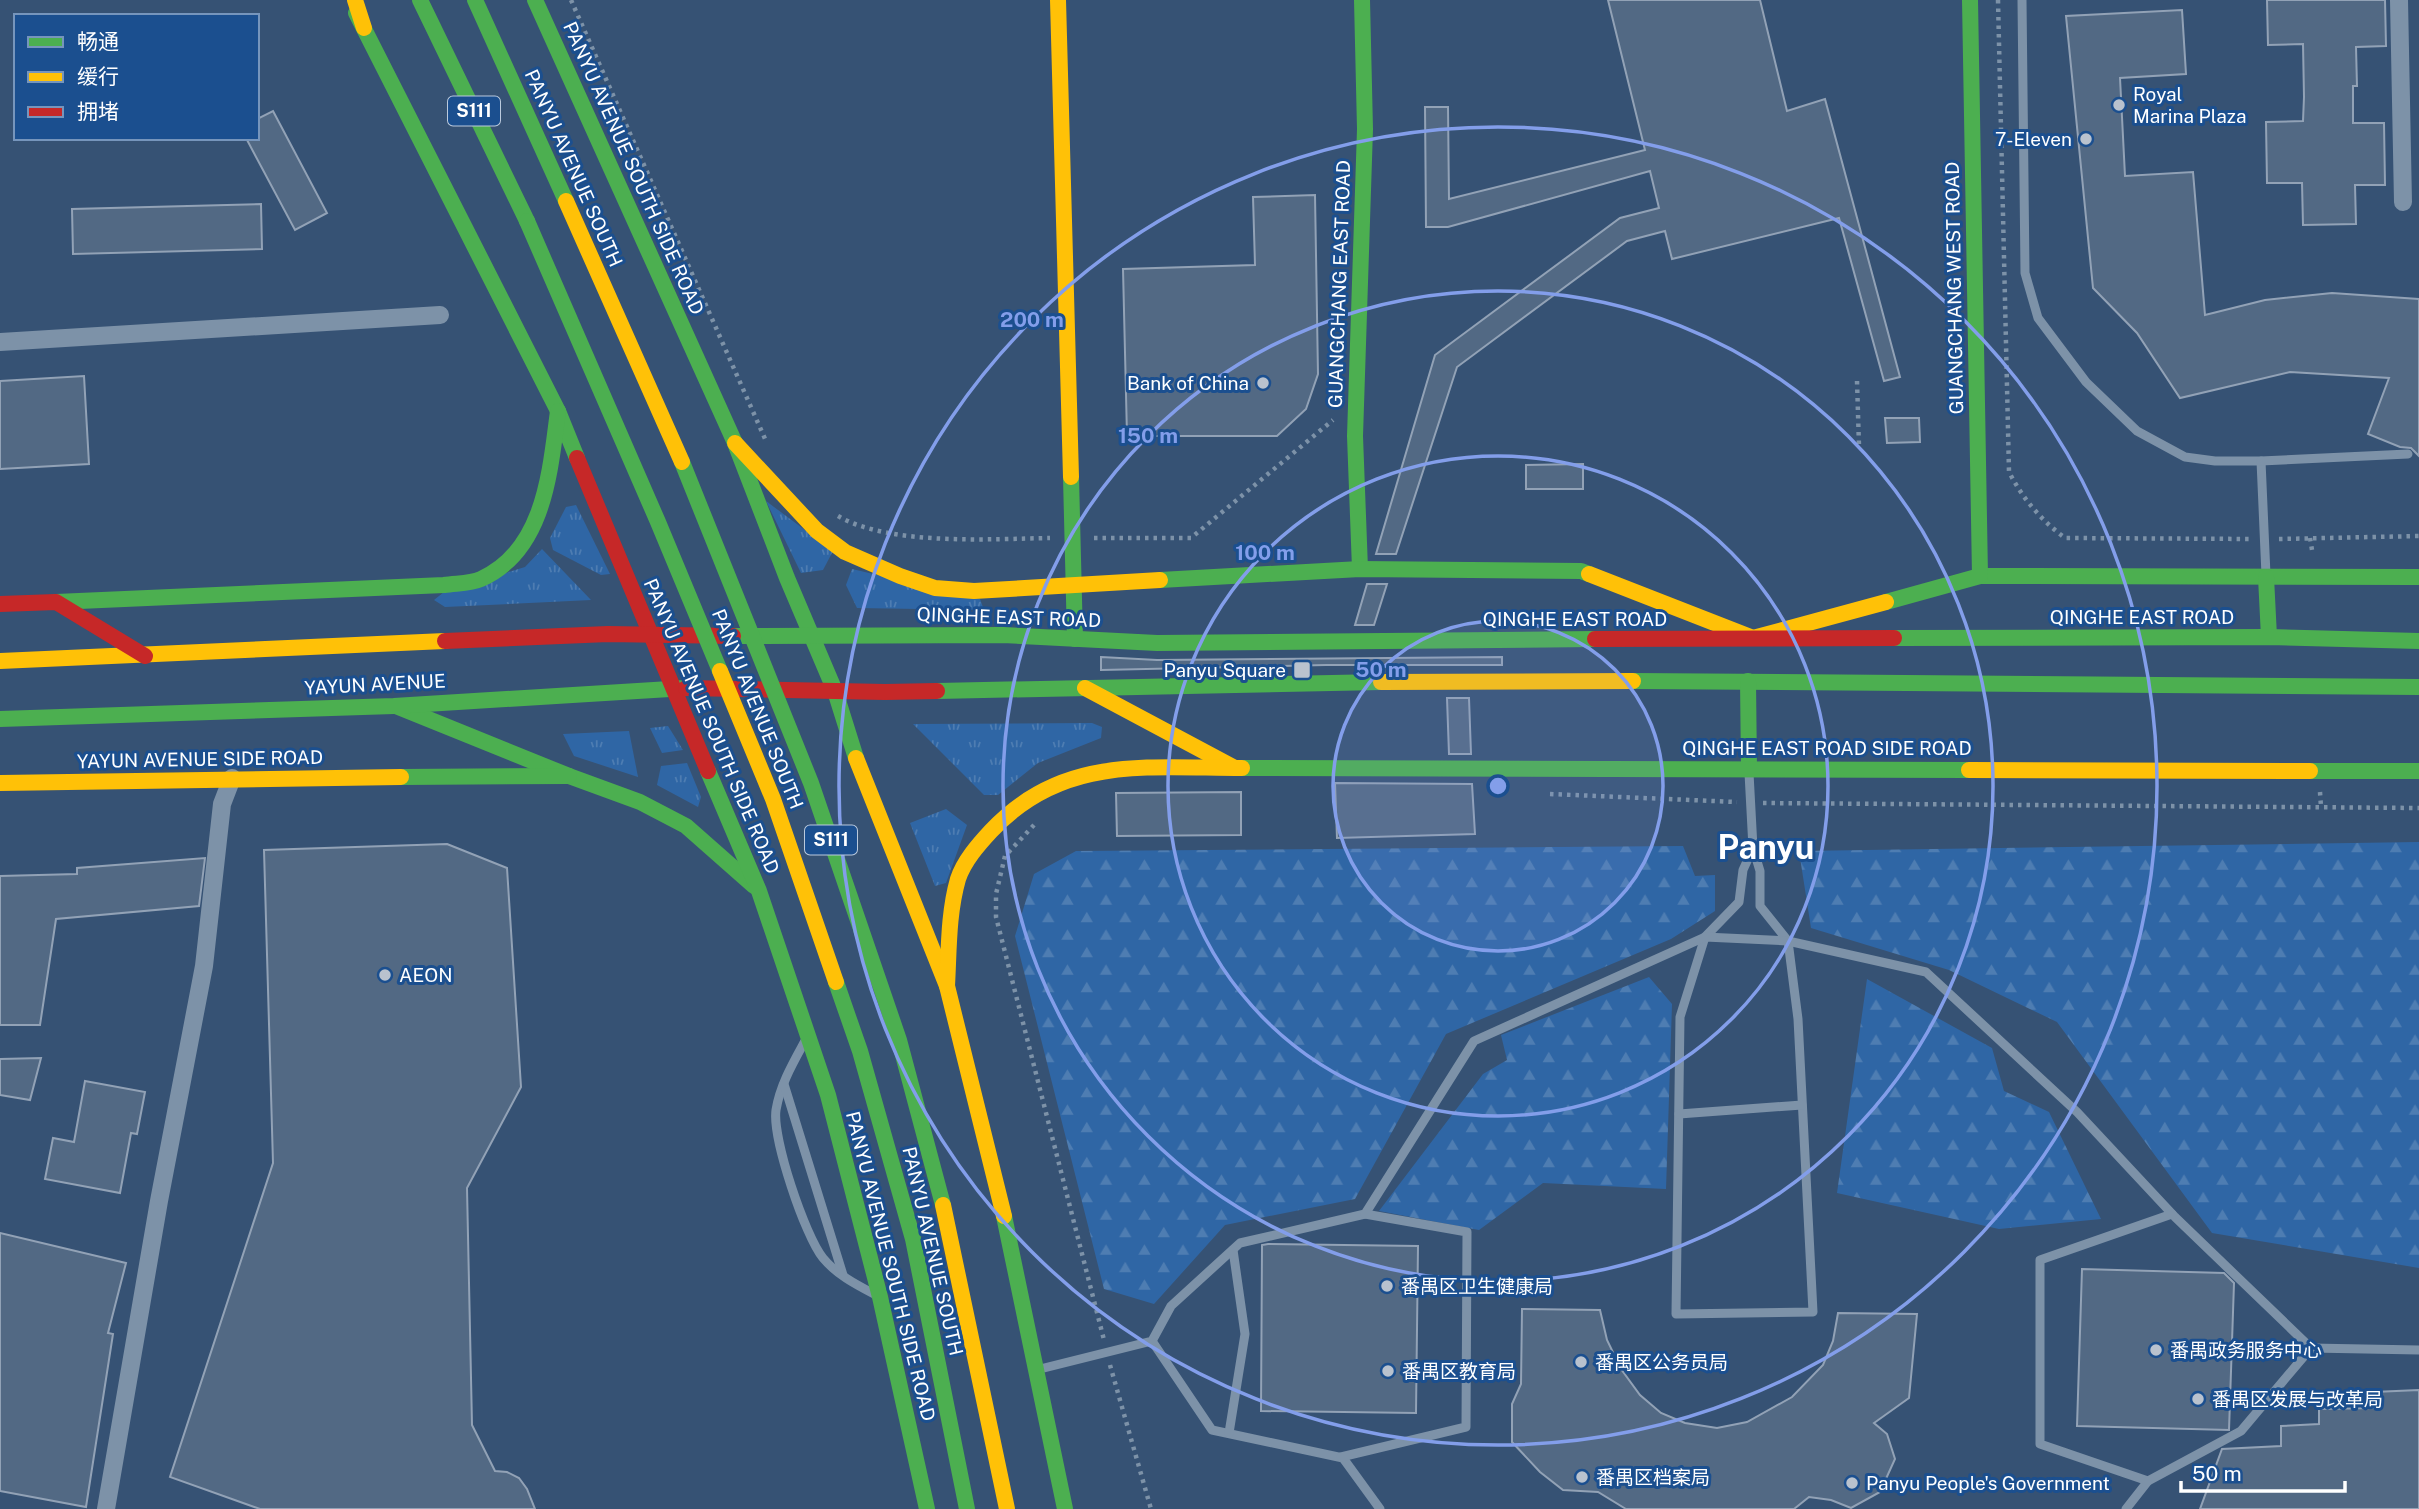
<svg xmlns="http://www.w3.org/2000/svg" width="2419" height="1509" font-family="'Public Sans','Noto Sans SC',sans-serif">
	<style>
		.grass { fill: url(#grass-tufts) }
		.forest { fill: url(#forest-firs) }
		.building { fill: #526984; stroke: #92a2b6; stroke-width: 2 }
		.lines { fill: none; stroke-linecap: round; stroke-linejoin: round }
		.path { stroke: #7d92a8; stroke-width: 4.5; stroke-dasharray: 3.5 5; stroke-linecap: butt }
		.lane { stroke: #7d92a8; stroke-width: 9 }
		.street { stroke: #7d92a8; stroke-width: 18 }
		.fast { stroke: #4caf50; stroke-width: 16 }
		.slow { stroke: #ffc107; stroke-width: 16 }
		.jam { stroke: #c62828; stroke-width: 16 }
		.fast-bridge { stroke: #4caf50; stroke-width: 16 }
		.slow-bridge { stroke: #ffc107; stroke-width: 16 }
		.ring { fill: none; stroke: #839eea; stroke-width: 3.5 }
		.poi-dot { fill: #b9c2ce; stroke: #1b4f8f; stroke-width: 2.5 }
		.labels { text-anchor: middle; stroke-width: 6; stroke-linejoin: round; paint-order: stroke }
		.shield { fill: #1b4f8f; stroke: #bbcadd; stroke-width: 2 }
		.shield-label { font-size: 18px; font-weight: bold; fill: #fff }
		.poi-label { font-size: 19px; fill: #fff; stroke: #1b4f8f; text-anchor: start }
		.street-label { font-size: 19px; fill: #fff; stroke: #1b4f8f }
		.town-label { font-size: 33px; font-weight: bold; fill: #fff; stroke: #1b4f8f }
		.centre { fill: #839eea; stroke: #1b4f8f; stroke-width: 3.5 }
		.ring-label { font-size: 21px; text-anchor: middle; font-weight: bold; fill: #839eea; stroke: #1b4f8f; stroke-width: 6; stroke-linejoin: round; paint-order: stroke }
	</style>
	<defs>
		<pattern id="grass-tufts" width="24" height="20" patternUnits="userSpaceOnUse" patternTransform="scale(1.75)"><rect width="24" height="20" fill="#2f66a5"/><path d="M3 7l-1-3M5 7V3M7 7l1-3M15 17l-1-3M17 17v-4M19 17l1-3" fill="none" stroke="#4e7db2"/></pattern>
		<pattern id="forest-firs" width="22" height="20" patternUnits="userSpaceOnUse" patternTransform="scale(1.75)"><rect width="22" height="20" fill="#2f66a5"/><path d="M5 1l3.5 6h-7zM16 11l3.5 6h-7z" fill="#4e7db2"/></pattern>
	</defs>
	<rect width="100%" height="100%" fill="#365274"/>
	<g class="grass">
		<polygon points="766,501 833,551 823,570 801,573"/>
		<polygon points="576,505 610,574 601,575 553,550 550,538 566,507"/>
		<polygon points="542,549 591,600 445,607 434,600 444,592 525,567"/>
		<polygon points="852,569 980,599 984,610 857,608 846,585"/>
		<polygon points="1092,723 1102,727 1101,738 1038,763 998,795 984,795 913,724"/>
		<polygon points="668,726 683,750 662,753 650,728"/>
		<polygon points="629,731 638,777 574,756 563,734"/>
		<polygon points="687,763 701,797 698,807 657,785 661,766"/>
		<polygon points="946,809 967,825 946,883 935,886 910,823"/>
	</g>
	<g class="forest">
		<polygon points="2419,842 2419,1268 2212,1233 2057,1022 1949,970 1811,928 1799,851"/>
		<polygon points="1683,846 1695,876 1715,875 1715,911 1671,939 1446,1034 1355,1199 1225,1225 1154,1304 1104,1289 1015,936 1034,874 1076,851"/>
		<polygon points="1649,977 1672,1004 1666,1189 1543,1183 1479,1230 1379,1211 1483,1074 1507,1060 1501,1035"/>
		<polygon points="1867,979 1992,1048 2004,1091 2049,1112 2101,1219 1999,1229 1837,1193"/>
	</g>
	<g class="building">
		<polygon points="1608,0 1760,0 1787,111 1825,99 1900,377 1884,381 1839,218 1672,259 1665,231 1627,241 1457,367 1396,554 1376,554 1435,355 1620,218 1659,208 1650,171 1448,227 1426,227 1425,107 1448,107 1449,199 1645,150"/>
		<polygon points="2267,0 2385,0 2386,46 2356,47 2357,86 2353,86 2353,123 2384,123 2385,185 2355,185 2356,224 2303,225 2302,183 2267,183 2266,122 2303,121 2304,97 2303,44 2268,45"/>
		<polygon points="2182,10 2186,74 2120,78 2125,176 2193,172 2205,315 2265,300 2332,293 2419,299 2419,456 2411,448 2400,447 2368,434 2389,378 2290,372 2180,398 2137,333 2093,288 2066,16"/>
		<polygon points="273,111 327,213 295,230 246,138 257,138 257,119"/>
		<polygon points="1315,195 1318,374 1306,409 1277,436 1127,436 1123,269 1255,265 1253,197"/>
		<polygon points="261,204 262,249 73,254 72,209"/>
		<polygon points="84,376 89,464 0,469 0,381"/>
		<polygon points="1885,418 1919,418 1920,442 1887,443"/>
		<polygon points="1583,464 1583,489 1526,489 1526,465"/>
		<polygon points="1367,584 1387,584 1374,625 1355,625"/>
		<polygon points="1101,657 1157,660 1502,657 1502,665 1326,665 1101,670"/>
		<polygon points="1447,698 1469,698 1471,754 1449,754"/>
		<polygon points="1335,783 1472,784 1475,834 1337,838"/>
		<polygon points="1241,792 1241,835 1117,836 1116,793"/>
		<polygon points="447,844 507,868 521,1087 467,1188 472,1425 495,1471 507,1472 519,1478 527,1489 535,1509 260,1509 170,1477 273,1163 264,850"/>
		<polygon points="205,858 199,906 56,919 40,1025 0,1025 0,876 77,874 77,868"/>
		<polygon points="41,1058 30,1100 0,1095 0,1059"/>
		<polygon points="85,1081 145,1092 137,1134 131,1133 120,1193 45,1179 53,1138 74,1142"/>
		<polygon points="0,1233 126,1263 108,1333 113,1334 86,1507 0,1491"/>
		<polygon points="1268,1244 1418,1246 1416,1413 1261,1411 1262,1245"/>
		<polygon points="2082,1269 2224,1273 2234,1283 2229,1430 2077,1426"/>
		<polygon points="1522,1309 1600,1310 1607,1340 1621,1369 1640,1395 1661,1413 1685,1423 1717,1428 1747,1422 1792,1397 1823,1365 1833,1341 1838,1313 1917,1314 1909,1398 1874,1423 1887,1434 1895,1459 1880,1492 1851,1508 1831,1500 1809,1497 1794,1509 1626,1509 1598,1492 1563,1490 1540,1472 1512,1442 1512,1404 1521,1384"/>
		<polygon points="2419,1390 2419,1509 2200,1509 2222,1449 2281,1446 2281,1426 2319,1424 2319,1409 2375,1408 2374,1392"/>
	</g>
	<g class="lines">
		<g class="path">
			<polyline points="571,0 766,441"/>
			<path d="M1998,0L2009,472C2023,499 2041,520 2065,538L2253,539"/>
			<polyline points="1857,381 1859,446"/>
			<path d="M838,516C890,546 990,539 1050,538"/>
			<polyline points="1094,538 1191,538 1333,420"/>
			<polyline points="2310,538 2312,550"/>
			<polyline points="2279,539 2419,536"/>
			<polyline points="2320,792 2321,807"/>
			<polyline points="1550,794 1737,802"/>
			<polyline points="1763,803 2419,808"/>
			<polyline points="1034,825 1005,856 996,894 996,917 1104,1340"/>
			<polyline points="1110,1365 1151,1509"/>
		</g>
		<g class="lane">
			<polyline points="2022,0 2025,273 2038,318 2086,382 2137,431 2185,457 2215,461 2261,461 2266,575"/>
			<polyline points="2261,461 2408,454"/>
			<polyline points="1749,773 1753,848 1760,871 1760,906 1788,941 1798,1019 1813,1312 1676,1314 1680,1017 1705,937 1739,902 1743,870 1753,848"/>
			<path d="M805,1041C793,1063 780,1085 776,1110C772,1138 805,1236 823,1258C837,1275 857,1285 876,1295"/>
			<polyline points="784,1084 843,1275"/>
			<polyline points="1679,1114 1802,1105"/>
			<polyline points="1152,1341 1212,1430 1343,1458 1380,1509"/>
			<polyline points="1036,1370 1152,1341 1171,1306 1240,1243 1365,1214 1474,1041 1705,937 1788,941 1926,972 2077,1112 2175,1217 2311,1348"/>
			<polyline points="1229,1433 1245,1334 1233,1250"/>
			<polyline points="1341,1457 1466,1427 1467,1232 1365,1214"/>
			<polyline points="2148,1481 2040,1444 2040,1260 2172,1214"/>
			<polyline points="2126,1509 2148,1481 2241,1431 2311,1348 2419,1350"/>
		</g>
		<g class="street">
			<polyline points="2399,0 2403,202"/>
			<polyline points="0,342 440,315"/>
			<polyline points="106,1509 159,1201 204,966 222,804 232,778"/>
		</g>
		<g class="fast">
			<polyline points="420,0 527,221"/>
			<polyline points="475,0 566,201"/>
			<polyline points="535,0 735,443 787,578 835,691 856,758"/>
			<polyline points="356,13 558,411 577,458"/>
			<polyline points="1071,477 1075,639"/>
			<polyline points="1360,569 1355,436 1365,129 1362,0"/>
			<polyline points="1980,576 2419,577"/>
			<polyline points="2266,577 2269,637"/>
			<polyline points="1160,580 1360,569 1581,571 1589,574"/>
			<path d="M56,602L444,585C456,583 470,584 481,579C545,550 550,471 558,411"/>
			<polyline points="1886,602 1980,576 1970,0"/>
			<polyline points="733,636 1003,635 1157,643 1595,639"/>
			<polyline points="1894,638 2269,637 2419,641"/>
			<polyline points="1633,681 2419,687"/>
			<polyline points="1748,681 1749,769"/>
			<polyline points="937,691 1381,682"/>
			<polyline points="396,706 569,776 640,802 686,826 754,886"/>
			<polyline points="0,719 394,706 686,688"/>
			<polyline points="1242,768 1969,770"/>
			<polyline points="708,771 759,891 828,1095 880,1297 927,1509"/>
			<polyline points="2310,771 2419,771"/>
			<polyline points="401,777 569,776"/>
			<polyline points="1004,1216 1065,1509"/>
		</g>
		<g class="slow">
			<polyline points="355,0 364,28"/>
			<polyline points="1058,0 1071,477"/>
			<polyline points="735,443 817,531 845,552 900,576 935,588 974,591 1160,580"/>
			<polyline points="1589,574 1753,638 1886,602"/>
			<polyline points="0,661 445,641"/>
			<polyline points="1381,682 1633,681"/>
			<polyline points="1085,688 1235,768"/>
			<polyline points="856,758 947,986 1004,1216"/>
			<polyline points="1969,770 2310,771"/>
			<polyline points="0,783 401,777"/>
			<path d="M947,986C949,951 948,914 958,879C964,861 978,845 991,831C1062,755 1147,768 1242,768"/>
		</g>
		<g class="jam">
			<polyline points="577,458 708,771"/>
			<polyline points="0,604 56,602 145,656"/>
			<polyline points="1595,639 1894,638"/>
			<polyline points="445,641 608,634 733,636"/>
			<polyline points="686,688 885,692 937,691"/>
		</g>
		<g class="fast-bridge">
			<polyline points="527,221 658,522 720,671"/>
			<polyline points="682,462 811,783 899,1040 943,1205"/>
			<polyline points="836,982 860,1051 913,1239 967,1509"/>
		</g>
		<g class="slow-bridge">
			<polyline points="566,201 682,462"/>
			<polyline points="720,671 773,799 836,982"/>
			<polyline points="943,1205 1007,1509"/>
		</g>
	</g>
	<circle cx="1498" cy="786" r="165" fill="#839eea" fill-opacity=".12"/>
	<g class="ring">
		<circle cx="1498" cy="786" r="165"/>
		<circle cx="1498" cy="786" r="330"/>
		<circle cx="1498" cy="786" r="495"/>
		<circle cx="1498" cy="786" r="659"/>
	</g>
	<g class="poi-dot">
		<circle cx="2119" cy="105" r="7"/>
		<circle cx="2086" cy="139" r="7"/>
		<circle cx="1263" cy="383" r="7"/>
		<rect x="1293" y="661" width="18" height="18" rx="3.5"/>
		<circle cx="385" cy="975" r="7"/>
		<circle cx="1387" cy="1286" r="7"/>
		<circle cx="2156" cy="1350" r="7"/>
		<circle cx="1581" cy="1362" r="7"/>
		<circle cx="1388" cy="1371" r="7"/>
		<circle cx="2198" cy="1399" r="7"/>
		<circle cx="1582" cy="1477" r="7"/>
		<circle cx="1852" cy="1483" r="7"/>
	</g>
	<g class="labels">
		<g class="shield">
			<rect x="448" y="96.5" width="52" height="29" rx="5"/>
			<rect x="805" y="825.5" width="52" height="29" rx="5"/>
		</g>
		<g class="shield-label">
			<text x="474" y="117">S111</text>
			<text x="831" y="846">S111</text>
		</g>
		<g class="poi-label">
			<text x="2133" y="101">Royal<tspan x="2133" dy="22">Marina Plaza</tspan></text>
			<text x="2072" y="146" text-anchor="end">7-Eleven</text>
			<text x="1249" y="390" text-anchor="end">Bank of China</text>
			<text x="1286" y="677" text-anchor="end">Panyu Square</text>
			<text x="399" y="982">AEON</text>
			<text x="1401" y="1293">番禺区卫生健康局</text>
			<text x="2170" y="1357">番禺政务服务中心</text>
			<text x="1595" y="1369">番禺区公务员局</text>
			<text x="1402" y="1378">番禺区教育局</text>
			<text x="2212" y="1406">番禺区发展与改革局</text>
			<text x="1596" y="1484">番禺区档案局</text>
			<text x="1866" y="1490">Panyu People's Government</text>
		</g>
		<g class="street-label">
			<text transform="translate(574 168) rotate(66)" y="7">PANYU AVENUE SOUTH</text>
			<text transform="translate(634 168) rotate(66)" y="7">PANYU AVENUE SOUTH SIDE ROAD</text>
			<text transform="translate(1339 284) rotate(-88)" y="7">GUANGCHANG EAST ROAD</text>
			<text transform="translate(1954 288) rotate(-91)" y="7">GUANGCHANG WEST ROAD</text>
			<text transform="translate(1009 617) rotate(2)" y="7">QINGHE EAST ROAD</text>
			<text x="2142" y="624">QINGHE EAST ROAD</text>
			<text x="1575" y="626">QINGHE EAST ROAD</text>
			<text transform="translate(375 684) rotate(-3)" y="7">YAYUN AVENUE</text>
			<text transform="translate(758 709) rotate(68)" y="7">PANYU AVENUE SOUTH</text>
			<text transform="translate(712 726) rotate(67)" y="7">PANYU AVENUE SOUTH SIDE ROAD</text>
			<text x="1827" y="755">QINGHE EAST ROAD SIDE ROAD</text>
			<text transform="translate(200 759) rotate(-1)" y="7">YAYUN AVENUE SIDE ROAD</text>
			<text transform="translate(933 1251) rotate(77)" y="7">PANYU AVENUE SOUTH</text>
			<text transform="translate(891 1266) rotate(76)" y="7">PANYU AVENUE SOUTH SIDE ROAD</text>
		</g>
		<g class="town-label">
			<text x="1766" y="859">Panyu</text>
		</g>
	</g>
	<circle cx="1498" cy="786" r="10" class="centre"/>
	<g class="ring-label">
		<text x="1032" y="327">200 m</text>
		<text x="1148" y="443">150 m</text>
		<text x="1265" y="560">100 m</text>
		<text x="1381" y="677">50 m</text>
	</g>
	<rect x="14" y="14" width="245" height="126" fill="#1b4f8f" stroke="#7695bc" stroke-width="2"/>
	<rect x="28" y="37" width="35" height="10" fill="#4caf50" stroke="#7695bc" stroke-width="2"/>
	<text x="77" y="49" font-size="21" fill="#ffffff">畅通</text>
	<rect x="28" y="72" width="35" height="10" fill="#ffc107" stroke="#7695bc" stroke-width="2"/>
	<text x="77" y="84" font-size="21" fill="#ffffff">缓行</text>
	<rect x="28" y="107" width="35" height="10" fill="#c62828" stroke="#7695bc" stroke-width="2"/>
	<text x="77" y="119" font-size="21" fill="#ffffff">拥堵</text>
	<path d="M2181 1481v10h164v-10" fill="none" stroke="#ffffff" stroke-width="3.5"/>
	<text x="2192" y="1481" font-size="21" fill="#ffffff" stroke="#1b4f8f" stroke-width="5" paint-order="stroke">50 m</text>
</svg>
